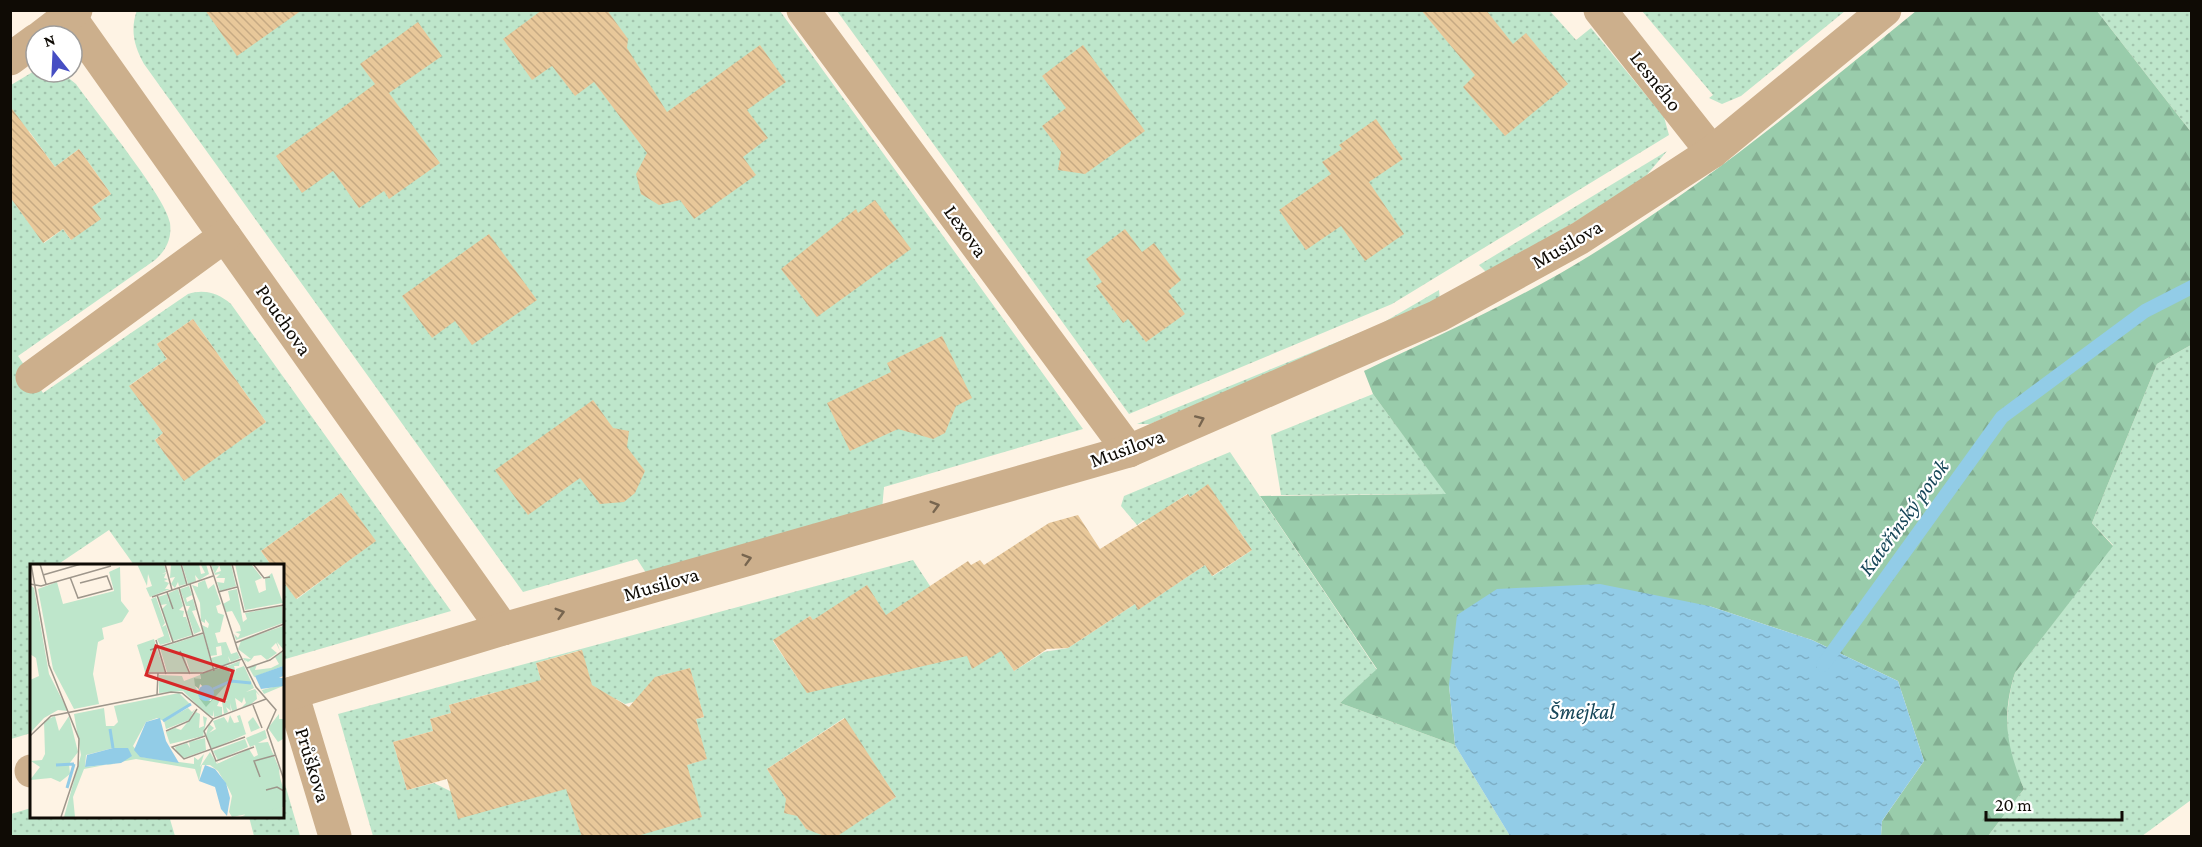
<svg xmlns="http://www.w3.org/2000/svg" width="2202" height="847" font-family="'Crimson Pro',serif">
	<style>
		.green { fill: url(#green-dots); fill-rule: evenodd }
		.forest { fill: url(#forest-firs) }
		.water { fill: url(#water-ripples) }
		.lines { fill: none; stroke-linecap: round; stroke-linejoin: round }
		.stream { stroke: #92cce7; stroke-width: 14 }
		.building { fill: url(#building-back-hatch) }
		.street { stroke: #ccaf8c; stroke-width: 33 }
		.oneway { stroke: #77654f }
		.labels { text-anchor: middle; stroke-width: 4.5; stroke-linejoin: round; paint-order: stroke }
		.street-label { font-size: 21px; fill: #0f0b05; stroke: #fff }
		.water-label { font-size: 22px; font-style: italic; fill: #164659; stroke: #fff }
		.inset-river { fill: none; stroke: #92cce7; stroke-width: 3 }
		.inset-road { fill: none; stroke: #9e968b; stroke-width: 1.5 }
		.view { fill: #d62828; fill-opacity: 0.15; stroke: #d62828; stroke-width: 3 }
		.inset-edge { fill: none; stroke: #0f0b05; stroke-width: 3 }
	</style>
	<defs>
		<pattern id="green-dots" width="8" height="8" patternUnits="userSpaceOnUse" patternTransform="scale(1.5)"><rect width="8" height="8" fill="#bee6cb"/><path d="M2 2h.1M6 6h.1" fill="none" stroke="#a2c4ad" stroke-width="1.8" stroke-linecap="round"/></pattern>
		<pattern id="forest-firs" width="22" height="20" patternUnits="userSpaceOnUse" patternTransform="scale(1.5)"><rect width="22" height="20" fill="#99ccab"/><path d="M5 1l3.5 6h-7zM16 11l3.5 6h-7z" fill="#83ae92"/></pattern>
		<pattern id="water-ripples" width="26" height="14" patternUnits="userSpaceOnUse" patternTransform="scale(1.5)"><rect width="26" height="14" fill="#92cce7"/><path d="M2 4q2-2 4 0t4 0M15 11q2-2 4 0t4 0" fill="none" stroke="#7daec5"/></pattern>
		<pattern id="building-back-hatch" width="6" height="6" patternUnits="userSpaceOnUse" patternTransform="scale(1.5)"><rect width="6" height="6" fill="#e8c89a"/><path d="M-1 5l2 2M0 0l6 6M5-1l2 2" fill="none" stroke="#c6aa83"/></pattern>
	</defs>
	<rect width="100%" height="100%" fill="#fef3e4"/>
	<g class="green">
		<path d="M137,10L780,11L1083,429L884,487L882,510L648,576L637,559L523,592L144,64C134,46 130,30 137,10Z"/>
		<polygon points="837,11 1550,11 1576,40 1591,28 1664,117 1669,135 1392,304 1129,414"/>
		<polygon points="1642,11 1845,11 1741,96 1722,104 1709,98 1713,95"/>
		<polygon points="2097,11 2191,11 2191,132"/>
		<path d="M36,70L61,72L76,84C95,111 166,197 170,223C172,239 166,250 155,260L18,356L43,393L188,294C204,289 218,293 231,304L451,611L282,660V580L297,599L375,541L341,493L261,551L271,565H134L109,530L57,565H32L31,733L11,739L10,197L44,243L63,229L71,240L92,207L111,194L79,149L55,167L29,131L11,144V85ZM193,319L266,422L184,480L155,440L163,433L130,385L167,359L157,344Z"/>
		<polygon points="1667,151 1640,183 1488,274 1479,265"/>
		<polygon points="1439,290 1440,301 1150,424 1137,424 1379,325"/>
		<path d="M2191,345V800L2142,836H1988L2024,789C2020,778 2012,765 2010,753C2005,726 2007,698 2015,673L2113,545L2092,523L2157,364Z"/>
		<polygon points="1373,394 1447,494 1281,495 1271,435"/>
		<path d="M1230,452L1377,670L1340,703L1455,745L1510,836H836L896,797L844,718L767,769L797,816L827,836H638L633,817L687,765L706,759L696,719L704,717L690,669L661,675L662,678C649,682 646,685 646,699L625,704L616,699L597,705L581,650L536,663L549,708L544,709L582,836H373L338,714L913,560L970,647L990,633L1014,671L1044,652L1068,648L1135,604L1139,609L1205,565L1213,576L1252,550L1208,485L1190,497L1187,494L1146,522L1144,520L1137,525L1121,506L1124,496ZM810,616L835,655L798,679L773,641ZM496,692L517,768L450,791L434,783L407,790L393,742L433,731L430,719L451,713L449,705Z"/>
		<polygon points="282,774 300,836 254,836 249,817 282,816"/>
		<polygon points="31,808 32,816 169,816 175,836 11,836 11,814"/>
	</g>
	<path class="forest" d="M1916,11H2097L2191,132V345L2157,364L2092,523L2113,546L2015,673C2001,716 2007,748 2024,789L1988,836H1881L1882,821L1924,761L1898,681L1812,640L1709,606L1449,685L1455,745L1340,703L1377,669L1260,496L1446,494L1373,394L1364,371C1444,333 1527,296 1602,248C1713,178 1814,94 1916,11Z"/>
	<polygon class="water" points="1600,584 1709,606 1812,640 1898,681 1924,761 1882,821 1881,836 1510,836 1455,745 1449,685 1457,615 1497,589"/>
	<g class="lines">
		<polyline class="stream" points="1823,665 2002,417 2145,311 2192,287"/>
	</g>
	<g class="building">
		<polygon points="205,10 302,10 237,56"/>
		<polygon points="542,10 607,10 628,39 627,48 667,112 760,45 786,82 747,110 768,138 743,157 756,175 694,219 680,200 659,205 641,194 636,174 647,153 594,82 575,96 552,66 532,80 503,39"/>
		<polygon points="1421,10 1486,10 1513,44 1526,33 1568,84 1505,136 1463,87 1475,75"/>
		<polygon points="418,22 442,56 389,93 440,163 389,199 384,191 359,208 333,171 302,193 276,156 375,84 360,64"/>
		<polygon points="1083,45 1145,131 1085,174 1058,170 1061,152 1042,126 1066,108 1042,76"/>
		<polygon points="10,106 55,167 79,149 111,194 92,207 101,219 71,240 63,229 43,243 10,197"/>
		<polygon points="1376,119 1403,159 1369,182 1404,234 1365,261 1341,226 1306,250 1279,210 1331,174 1322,162 1342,149 1339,145"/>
		<polygon points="875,200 911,249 817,317 781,269 856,209 858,213"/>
		<polygon points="1125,229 1142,252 1154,243 1181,280 1168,291 1185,314 1146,342 1128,319 1123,323 1096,286 1102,282 1086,259"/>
		<polygon points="489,234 537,300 472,345 455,321 432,338 402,296"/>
		<polygon points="193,319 266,422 184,481 155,440 163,433 129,386 167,359 157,344"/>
		<polygon points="942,336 972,398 956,406 945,433 933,439 898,429 850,451 827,403 891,372 887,363"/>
		<polygon points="593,400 613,428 629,431 627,447 645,471 635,493 624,502 600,504 580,478 528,515 495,470"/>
		<polygon points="1208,484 1252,550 1212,576 1205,565 1138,610 1135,604 1068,648 1047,649 1014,671 1001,651 972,669 967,656 807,693 773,640 810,616 813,620 867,585 886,615 968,561 971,565 980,560 984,565 1049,523 1078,515 1100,549 1188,494 1190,497"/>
		<polygon points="341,493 376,541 296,599 282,580 282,565 271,565 261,551"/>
		<polygon points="582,650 592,685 629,707 655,677 690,668 704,717 696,719 707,759 687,765 702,817 634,837 582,837 566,789 458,819 447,779 407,790 393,742 433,731 430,719 451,713 449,705 541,680 536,663"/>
		<polygon points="845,718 896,797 836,837 827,837 806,829 797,816 784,813 786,799 767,769"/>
	</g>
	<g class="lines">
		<g class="street">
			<polyline points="65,10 503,629"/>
			<polyline points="803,10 1129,451"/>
			<polyline points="1600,10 1712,152"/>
			<polyline points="42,36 76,10"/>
			<polyline points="10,59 36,40"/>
			<polyline points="32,377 225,236"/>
			<polyline points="292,693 335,836"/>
			<polyline points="282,696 503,629 1129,451 1438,316 1580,238 1712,152 1885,10"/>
			<polyline points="31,771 32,771"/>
		</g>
	</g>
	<defs><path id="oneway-chevron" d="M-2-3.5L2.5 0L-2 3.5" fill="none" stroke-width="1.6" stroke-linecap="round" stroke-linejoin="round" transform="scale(1.5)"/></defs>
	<g class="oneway">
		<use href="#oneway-chevron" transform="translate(1200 420) rotate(-24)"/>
		<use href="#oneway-chevron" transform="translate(935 506) rotate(-16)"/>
		<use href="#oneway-chevron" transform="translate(747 559) rotate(-16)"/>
		<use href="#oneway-chevron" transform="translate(560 613) rotate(-16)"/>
	</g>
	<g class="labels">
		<g class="street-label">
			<text transform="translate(1656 81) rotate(52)" y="7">Lesného</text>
			<text transform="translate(966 231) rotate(54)" y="7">Lexova</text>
			<text transform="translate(1567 244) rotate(-30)" y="7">Musilova</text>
			<text transform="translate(284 320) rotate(55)" y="7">Pouchova</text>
			<text transform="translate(1127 448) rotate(-20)" y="7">Musilova</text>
			<text transform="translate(661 584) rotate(-16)" y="7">Musilova</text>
			<text transform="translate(313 765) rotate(73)" y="7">Průškova</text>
		</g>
		<g class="water-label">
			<text transform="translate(1903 517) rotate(-54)" y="8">Kateřinský potok</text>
			<text x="1582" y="719">Šmejkal</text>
		</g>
	</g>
	<g transform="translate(30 564)">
		<rect width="254" height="254" fill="#fef3e4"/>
		<path d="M107,0H134L136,8L132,10L136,9L134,14L138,15L134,17L139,19L135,25H140L120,33L116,24L122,22L118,10L117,22ZM141,0H150L156,20L149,22L148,18L145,24L141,20L145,13L140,14ZM152,0H169L171,10L175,9L171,1L176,0L179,10L169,16L165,11L166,17L158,20ZM181,0L189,2L185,9L191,7L189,0H201L206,22L190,27L187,18L194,19L195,14H186L190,10L185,11ZM205,0H221L232,14L225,17L229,29L236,26L235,15L242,9L253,39L215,46ZM90,3L91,37L99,47L92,58L72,64L74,75L68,78L63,110L69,140L44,145L23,105L8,25L27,18L33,40L84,27L79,8ZM175,16L178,25L184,20L191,40L186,42L188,49L194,51L190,68L185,69L188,79L196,78L201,90L207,88L210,94L201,98L198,92L200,99L185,105L181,94L192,91L191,82L186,83L187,91L180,92L172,61L178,64L179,60L175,55V59L171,57L170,39L162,21L168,23V19ZM0,21L4,24L19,110L38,147L28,146L14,154L1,168L0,116L9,112L6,94L0,90ZM159,22L162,31L156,34L157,38L163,35L166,46L162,47L171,67L164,70L157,48L160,42H156L150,25ZM148,25L153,42L149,46L154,47L153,53H156L162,71L143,77L132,45L137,40L131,41L128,33L137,30L139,38V29ZM207,25L213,58L217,55L215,49L252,42L253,59L206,76L204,70L208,74L210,70L205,68L211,67L210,62L202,47L196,48L193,40L200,36L198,27ZM126,33L135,59L132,63L136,61L141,78L130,81L127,75L134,72L121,35ZM253,62V85L247,78L250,87L246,79L241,84L247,89L237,96L231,91L224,92L221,96L218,98L215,96L216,99L213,94L221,95L208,85L211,77ZM173,70L183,106L161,110L154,89L159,110L137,108L130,84ZM124,75L127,85L135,108H115L111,94L107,81ZM252,88L253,102L224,113L232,126L247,122H253L234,130L219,104L227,100L225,106L241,104L249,100L245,93ZM210,97L209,102H204L206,109V105L214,102L224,124L216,128L225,125L230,132L226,128L227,135L220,141L211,144L216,139L214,133L212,139L205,134L207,145L202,147L200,139L201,147L196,143L198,148L194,150L192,138L198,136H190L187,142L192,143V151L184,153V146L183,152L177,151L153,127L129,129V111L152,112L154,117L170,111L171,116L165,114V122L176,142L198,119L204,118L197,102ZM149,129L160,140L134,157L127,154L116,158L103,182L112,193L164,200V193L168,196L174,190L170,203L180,188L187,200L219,185L224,193L228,191L225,181L220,183L216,174L235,166L237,174L228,179L238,178L249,204L253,253H210L215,251L188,207L180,201H172L169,217L165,205L106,195L54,205L43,233L45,253H34L51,191L44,150L74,144L76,162H84L88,158L84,142ZM83,184H98L84,200L55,203L56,191ZM158,144L162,148L165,145L159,156L136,165L134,157ZM166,148L170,150L169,164L174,162L173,152L177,154L173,172L140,180L136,168L145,164L151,166ZM249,150V155H253V175L248,178L238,164ZM200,151L204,159L209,158L207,152L210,151L216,170L221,168L218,158L223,153L230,164L182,185L176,171L179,160L184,164L179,169L186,165L183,157L194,153L198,159ZM25,152L29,167L39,152L48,188L39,200L40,210L30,218L21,214L0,216L10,203L1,197L12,196L15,190L14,157ZM175,174L176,186L154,194L147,189L145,183L157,179L160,184L159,178ZM215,175L218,183L188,196L183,187Z" fill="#bee6cb" fill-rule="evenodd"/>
		<path d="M197,102L204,118L198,119L176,143L169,134L181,137L183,132L170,120L169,125L165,122L164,114L171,115L170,110Z" fill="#99ccab"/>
		<path d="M243,189L253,224V243L202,253L199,248L202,232L187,198L192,202H205Z" fill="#bee6cb"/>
		<path d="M253,102V112L249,114H253V122L231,125L225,112ZM168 129a8 8 0 1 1 16 0a8 8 0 1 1-16 0ZM130,154L136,177L149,199L110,193L104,186L116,158ZM83,184H98L102,192L91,199L55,203L57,191ZM175,201L185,205L196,219L200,234L197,252L191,245L185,223L169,217Z" fill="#92cce7"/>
		<path class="inset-river" d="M183,125L201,117L221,119M133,157L161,140M80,165L83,184M26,201L44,200M37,224L44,200"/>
		<path class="inset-road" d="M1,0L19,101L49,175L48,202L31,253M10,0L16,20M135,0L142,26M151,0L157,21M180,0L208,87L226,123L246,146L237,166L254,216M202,0L214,48L254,41M223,0L234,14L240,13M13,11L51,0M40,13L48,34L82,25L77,12L50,19M0,20L11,22L81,2M160,20L184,107M149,24L163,72M137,28L143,45M188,28L207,23M127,31L143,78M122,33L183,12M126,76L136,110M205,79L254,60M120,86L173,69M150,87L160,110M217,104L240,96L254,86M118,109H173L212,95M127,131L128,109M223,141L232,164M183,155L174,167L186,197L224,183M136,167L159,157L167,145M0,172L21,152L141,128L152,129L183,155L236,135M175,172L142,183L154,195L215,173M230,213L224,197L246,191M236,226L247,223L254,227"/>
		<path class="view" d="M126,82L203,107L194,137L116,111Z"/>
		<rect width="254" height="254" class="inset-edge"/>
	</g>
	<rect width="2202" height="847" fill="none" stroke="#0f0b05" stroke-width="24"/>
	<g transform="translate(54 54) rotate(342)"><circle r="28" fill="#ffffff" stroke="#9f9d9b" stroke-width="1.5"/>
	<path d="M0-4.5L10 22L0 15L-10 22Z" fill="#464ec3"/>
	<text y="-9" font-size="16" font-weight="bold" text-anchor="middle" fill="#0f0b05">N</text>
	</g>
	<path d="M1986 811v9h136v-9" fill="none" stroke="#0f0b05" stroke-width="3"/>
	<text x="1995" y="811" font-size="18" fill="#0f0b05" stroke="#ffffff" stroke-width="4.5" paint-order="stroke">20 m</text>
</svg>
